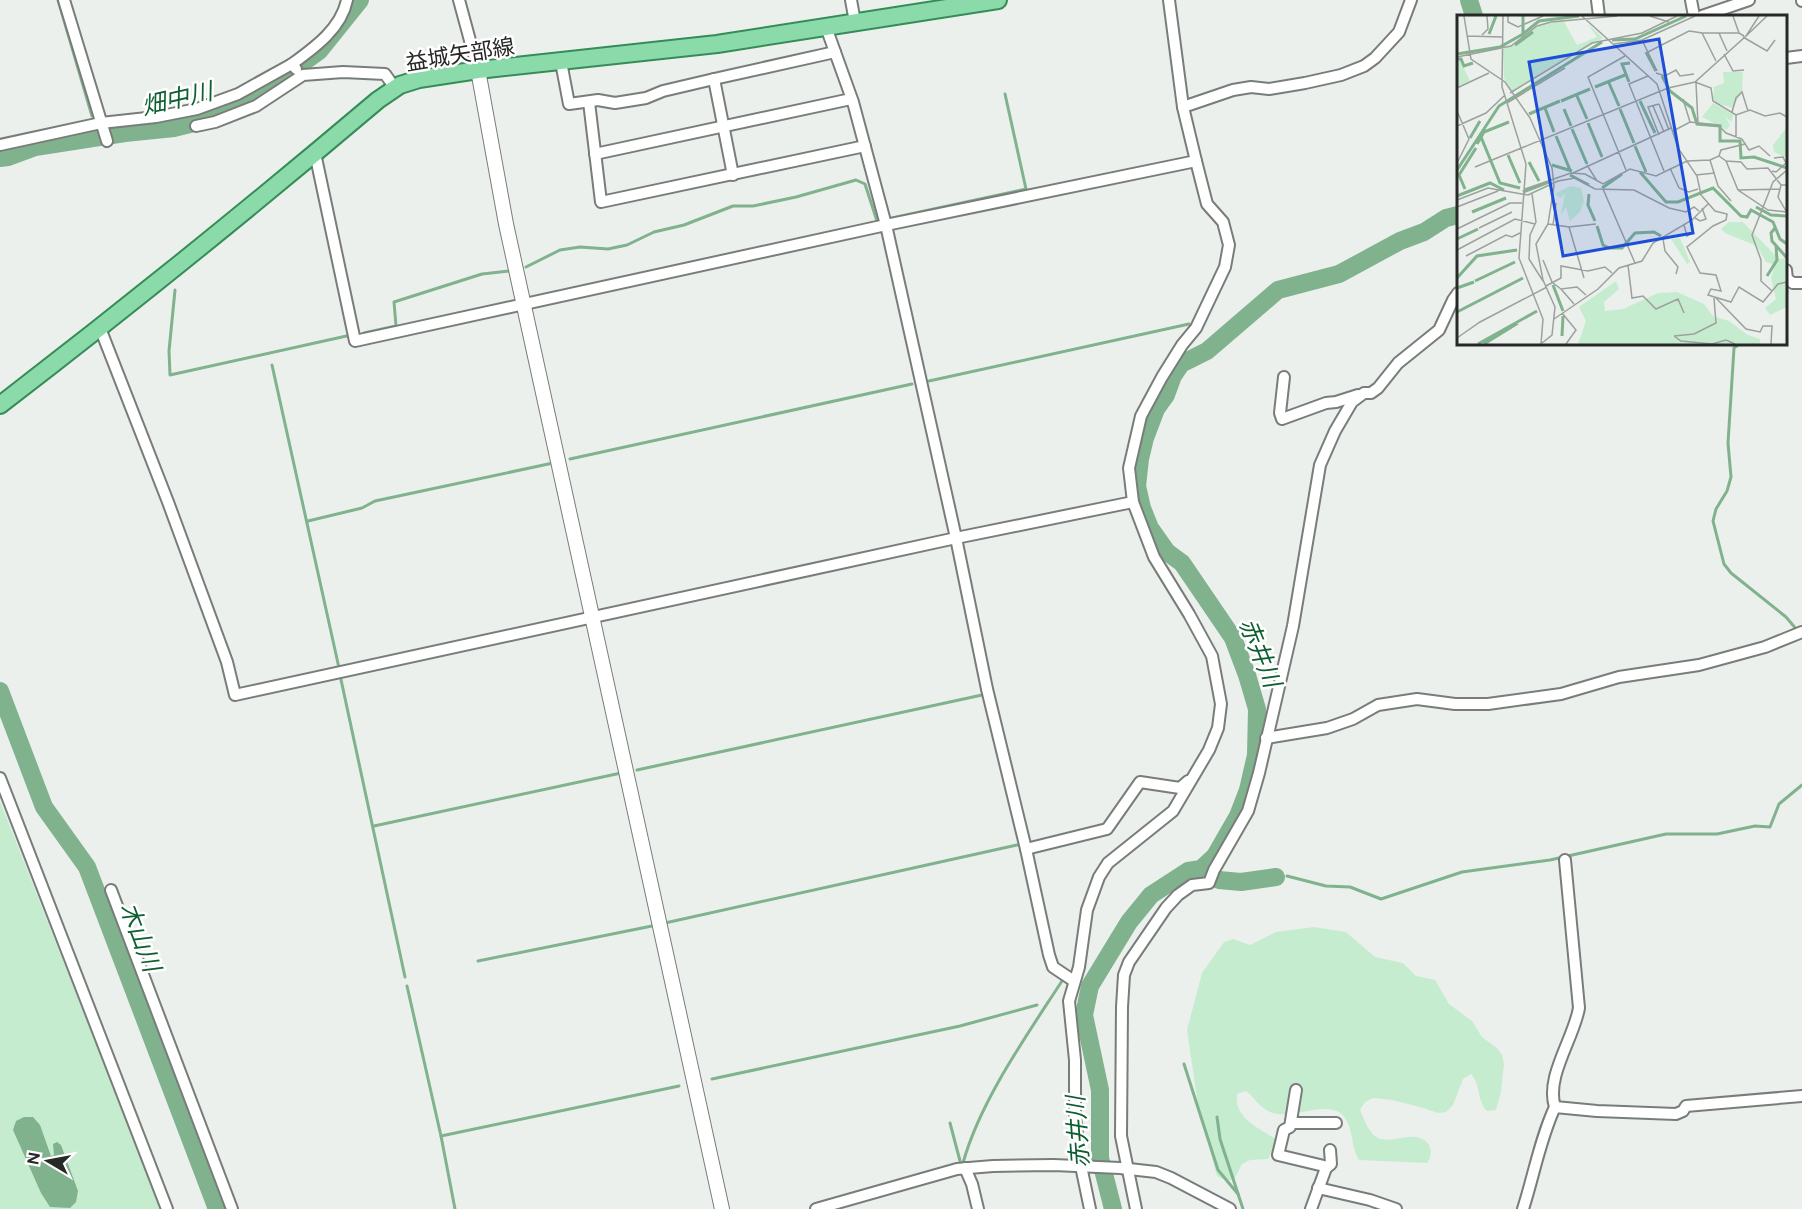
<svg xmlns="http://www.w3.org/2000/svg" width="1802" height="1209" font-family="Figtree,'Noto Sans JP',sans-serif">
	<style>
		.green { fill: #c6eccf }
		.water { fill: #80b28e }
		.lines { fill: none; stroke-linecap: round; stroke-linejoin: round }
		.stream { stroke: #80b28e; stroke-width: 3 }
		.river { stroke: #80b28e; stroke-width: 18 }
		.minor-casing { stroke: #797d7a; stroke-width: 14 }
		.tertiary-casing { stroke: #797d7a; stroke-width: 16 }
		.primary-casing { stroke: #368c57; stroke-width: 20 }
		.minor { stroke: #fff; stroke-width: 10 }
		.tertiary { stroke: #fff; stroke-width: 14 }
		.primary { stroke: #8bdaaa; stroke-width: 16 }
		.labels { text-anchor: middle; stroke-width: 5; stroke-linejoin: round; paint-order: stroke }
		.street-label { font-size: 22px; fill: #272927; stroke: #fff }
		.water-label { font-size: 24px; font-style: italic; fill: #0e5f31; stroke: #fff }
		.inset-river { fill: none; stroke: #80b28e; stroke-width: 3 }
		.inset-road { fill: none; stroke: #9da09d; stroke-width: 1.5 }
		.view { fill: #1d4ed8; fill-opacity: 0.15; stroke: #1d4ed8; stroke-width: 3 }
		.inset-edge { fill: none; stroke: #272927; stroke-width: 3 }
	</style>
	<rect width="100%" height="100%" fill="#ebf0ec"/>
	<g class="green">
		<polygon points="0,801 161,1209 0,1209"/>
		<path d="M1314,927L1346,932L1375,957L1403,963L1416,976L1435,980L1449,1004L1472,1021L1482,1037L1497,1048L1502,1055L1504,1064L1501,1092L1496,1110L1487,1111C1476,1099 1481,1085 1471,1074L1463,1079L1453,1105L1446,1112L1438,1113L1420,1107L1392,1100L1373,1098L1365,1102L1360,1110C1364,1119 1369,1134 1378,1138C1393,1145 1417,1127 1429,1145C1432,1151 1431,1158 1427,1163L1359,1160C1350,1146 1354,1123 1340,1113C1323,1101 1289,1121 1270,1112C1259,1107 1255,1098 1246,1091L1237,1094C1234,1119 1260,1128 1277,1140L1268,1159L1250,1160L1242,1164L1234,1180H1225L1217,1176L1198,1105L1187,1030L1202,973L1224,942L1233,939L1250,945L1276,932Z"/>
	</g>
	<polygon class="water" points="24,1117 33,1117 40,1125 51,1156 54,1155 53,1144 57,1142 61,1145 78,1191 76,1202 70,1208 50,1207 41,1193 13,1130 16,1121"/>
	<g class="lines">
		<g class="stream">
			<polyline points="58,0 92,116"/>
			<polyline points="892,218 1026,189 1005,94"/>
			<polyline points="526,267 560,250 580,247 608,249 627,245 654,232 684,225 733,206 753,206 796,197 856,180 865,184 877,221"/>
			<polyline points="175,290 169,351 170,375 351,335"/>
			<polyline points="1786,294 1787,292"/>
			<polyline points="364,333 396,326 394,302 482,274 509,271"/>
			<polyline points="1739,344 1734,348 1728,443 1731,477 1727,491 1716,509 1713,521 1724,564 1731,573 1786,617 1797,630"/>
			<polyline points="272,365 339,668"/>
			<polyline points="929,381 1189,324"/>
			<polyline points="570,459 912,384"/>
			<polyline points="308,521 362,508 375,501 553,463"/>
			<polyline points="340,675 405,977"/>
			<polyline points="637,770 982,695"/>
			<polyline points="374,826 621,773"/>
			<polyline points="1287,876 1326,886 1350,887 1381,899 1462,872 1550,860 1666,834 1717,834 1755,826 1770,827 1779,804 1802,785"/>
			<polyline points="665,923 1017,845"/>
			<polyline points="478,961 652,926"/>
			<polyline points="407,986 441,1136 455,1209"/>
			<polyline points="1184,1064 1218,1170 1238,1194"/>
			<polyline points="712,1079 960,1026 1037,1005"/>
			<polyline points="1217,1117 1220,1139 1243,1209"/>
			<polyline points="950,1123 960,1161"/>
			<polyline points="441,1136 679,1086"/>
			<path d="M963,1163C980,1101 1027,1035 1062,981"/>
		</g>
		<g class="river">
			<polyline points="1469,0 1474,16"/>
			<polyline points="0,158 8,157 35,147 125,133 174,128 222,116 278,81 319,51 360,0"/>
			<polyline points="0,691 44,807 87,867 217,1209"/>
			<polyline points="1219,880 1241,882 1276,877"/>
			<polyline points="1113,1209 1100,1158 1100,1090 1084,1015 1090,986 1129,922 1151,895 1188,871 1201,869 1215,856 1238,816 1248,790 1256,755 1257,709 1247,675 1233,638 1182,563 1167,552 1150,528 1142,508 1137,486 1140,459 1145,438 1156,409 1166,395 1173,376 1181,364 1207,351 1278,290 1339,274 1400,241 1424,232 1446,218 1458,215"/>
		</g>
		<g class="minor-casing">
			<g id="minor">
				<polyline points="64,0 107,141"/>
				<polyline points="459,0 478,70"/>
				<polyline points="851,0 855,22"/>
				<polyline points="1597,0 1599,16"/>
				<polyline points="1691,0 1694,16"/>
				<polyline points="1802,0 1802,1"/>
				<polyline points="1702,16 1749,0"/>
				<polyline points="826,27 853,102 886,225 956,538 987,689 1026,849 1049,955 1053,967 1074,981"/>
				<polyline points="1786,58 1802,56"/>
				<polyline points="561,62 569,104 598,100 615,103 646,98 663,91 714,79 835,52"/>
				<path d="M296,69L292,64C314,48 341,29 347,0"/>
				<polyline points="714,79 733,175"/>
				<polyline points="589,102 601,202 865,146"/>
				<polyline points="1183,107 1233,90 1251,87 1269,89 1305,83 1341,75 1364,66 1375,58 1399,32 1411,0"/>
				<polyline points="196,126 215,122 256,106 303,75 343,72 385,74 395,88"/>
				<polyline points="0,145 101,123 156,117 197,109 238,94 292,64"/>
				<polyline points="315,153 355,341 886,225 1196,161"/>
				<polyline points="595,154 851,99"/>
				<polyline points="1786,270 1787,279 1793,283 1802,283"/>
				<polyline points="100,328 168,502 227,662 235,695 956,538 1133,502"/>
				<polyline points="1284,377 1280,413 1282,419 1326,403 1336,402 1358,395"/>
				<polyline points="1266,738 1327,728 1353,719 1378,705 1417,699 1455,704 1488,704 1561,694 1619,677 1699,665 1765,647 1802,632"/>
				<polyline points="0,778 167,1209"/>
				<polyline points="1026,849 1107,829 1140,782 1180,788 1188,781"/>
				<polyline points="111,890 232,1209"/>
				<polyline points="1296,1090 1290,1127 1284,1130 1278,1155 1324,1166 1326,1168"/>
				<path d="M1555,1107C1545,1077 1574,1038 1579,1008L1565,860"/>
				<polyline points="1291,1123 1336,1123"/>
				<polyline points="965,1168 972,1184 978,1209"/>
				<polyline points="1318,1188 1370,1200 1396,1209"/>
				<polyline points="816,1209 957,1169 993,1166 1054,1165 1120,1168 1156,1172 1171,1178 1230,1209"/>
				<polyline points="1090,1209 1081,1166 1075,1117 1075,1060 1069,1001 1079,967 1087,910 1099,877 1108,863 1173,811 1209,750 1218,728 1221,704 1212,656 1189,614 1154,557 1133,502 1129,468 1141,416 1162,377 1182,345 1196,328 1225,267 1229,245 1223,222 1207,204 1196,161 1183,107 1169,0"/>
				<polyline points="1136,1209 1121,1136 1122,1007 1124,975 1129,962 1166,908 1178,895 1192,885 1209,883 1214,870 1248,811 1259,773 1293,626 1320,465 1335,431 1352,402 1364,393 1371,393 1378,388 1398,363 1439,330 1453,300 1458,293"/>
				<polyline points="1311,1209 1326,1168 1331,1164 1330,1150"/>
				<path d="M1523,1209C1534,1175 1540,1139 1555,1107L1597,1111L1676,1114L1683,1111L1686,1106L1802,1096"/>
			</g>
		</g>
		<g class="tertiary-casing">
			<polyline id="tertiary" points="478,70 506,224 722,1209"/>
		</g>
		<g class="primary-casing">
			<path id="primary" d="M0,405C129,306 254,205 378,100L400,85L419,79L478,70L717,44L998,0"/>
		</g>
		<use href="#minor" class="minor"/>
		<use href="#tertiary" class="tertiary"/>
		<use href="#primary" class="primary"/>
	</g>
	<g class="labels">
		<g class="street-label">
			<text transform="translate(460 54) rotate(-9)" y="8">益城矢部線</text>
		</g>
		<g class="water-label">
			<text transform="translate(177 99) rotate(-13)" y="8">畑中川</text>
			<text transform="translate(1260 653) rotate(68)" y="8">赤井川</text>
			<text transform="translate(140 937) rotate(69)" y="8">木山川</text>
			<text transform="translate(1078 1132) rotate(-94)" y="8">赤井川</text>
		</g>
	</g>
	<g transform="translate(1457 15)">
		<rect width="330" height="330" fill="#ebf0ec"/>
		<path d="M106,5L120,30L140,22L130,8L146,23L54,77L47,63L46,34L60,29L81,11ZM0,45H3L13,66L0,72ZM266,57H286L285,76L276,93L259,88L256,83L257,72L267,68ZM256,88L277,100L274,107L268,101L273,110L270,115L245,102ZM330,112V143L317,137L316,130ZM113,171L124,173L127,186L123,197L113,206L109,192L104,200L108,178L103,183L98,179ZM272,207H286L322,244L330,243V292L313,300L308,293L319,284L314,263L318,250L309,247L300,231L268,218L264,214ZM223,223L233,247L230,249L214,224ZM159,266L162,274L147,287L148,296L166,294L201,278L220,277L247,289L256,301L272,306L291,320L303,324V329H121L129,306L122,292Z" fill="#c6eccf"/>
		<path class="inset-river" d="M66,1V19L82,6L122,1M32,19L39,1M155,25L178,24L229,1M58,30L76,17M189,37L199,56M0,39L43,32L66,19M0,44H4L7,51L16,48M205,61L213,76L235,93L240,109L263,111V126H283L284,143L297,142L330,153M172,67L165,49L173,48M152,68L162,91M138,72L168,60M120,81L130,104M104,86L133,74M183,86L198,118M88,93L97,117M107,94L114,111M163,94L177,128M72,99L103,86M131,108L145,142M115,114L130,149M99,121L113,155M24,122L43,168L63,173M13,123L23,106M20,129L27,117L52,107M178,131L189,157M51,140L63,168M72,147L82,166M95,150L115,156M0,155L42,91L145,27M183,157L209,187H221L256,173L284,201L290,202L294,195L316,207L323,224L330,229M113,160L132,170M145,173L165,159M8,174L2,160L19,133M66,177L92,167M132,179L131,190L138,206M0,181L33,168L47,175M299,192L314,200L330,201M15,197L49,183M140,211L146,230L152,233H165L178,218L197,217L204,221M318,213L314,218L315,226L330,243M0,224L21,214M310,261L320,245L319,231M0,263L20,241L60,235M18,266L58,247M96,270L106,296M0,273L17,267M0,297L66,263M105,321L106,301M21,329L80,296M27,329L61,308"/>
		<path class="inset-road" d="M7,1L14,44L48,67L73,103L95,153L97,171L91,209L79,229L86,265L98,292L95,320L85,328M46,1L45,72L69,149L62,243L86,304L84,329M51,1V7L61,12L86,1M125,1L200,69L221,133L240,161L244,180L258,196L270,199L269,205L256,211L230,232L243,258L259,260L264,276L254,274L251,280L274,287L282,272L306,287L321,269L330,267M193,1L212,7M276,1L282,18M245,18H282L287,21M262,18L270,36M25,20L31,14L30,1M10,21L45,22M289,21L310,1M286,22L310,36L318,25M185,25L200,56M157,29L185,25L238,1M189,38L232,16L239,17L245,18L259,46M267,39L276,56L287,55M168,41L131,62L169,155M0,42L54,31L80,11L94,7L160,1M199,58L208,61L219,55L223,61L237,59M191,61L172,69L207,156M238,67L254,73L256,86L279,100L293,95L308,101L323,98L330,102M239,68L241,109M0,73L32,58M53,78L135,28L185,18L220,1M226,84L233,107M50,88L108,53M202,89L191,92L202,120M202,89L212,115M196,91L207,117M0,96L12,124L0,148M275,97L279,83L285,77L291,96M0,111L29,98L47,81M216,116L233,107L261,110L269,118L285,124L292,135L302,131L313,141M279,122V100M262,141L269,146L281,175L311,195L330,197M253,145L261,171L274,186M269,146L284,147L290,154L311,153L324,170M130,150L140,166M18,152L211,73L238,67L289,21L302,1M213,153L222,173L232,177L241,174M315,156L319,157L329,148L326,142L317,143M116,158L214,113M239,160L258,158M68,174L114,158L128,159L146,169L173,154L199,161L230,146L253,145L262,141L264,135L288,129M146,174L178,248M281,175L323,174M75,179L79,207L73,220L72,244L86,266M0,185L31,173L71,180L101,166L118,163L138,174L177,175L212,193L229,197L237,192L242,196M0,192L41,176M329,196L321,182L324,170H330M238,203L243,206L249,204L245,193M91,209L112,212L127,263M96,210L99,188M227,210L230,221L237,217M112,212L139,209M22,213L55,197M0,214L53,188H65M206,224L208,236L221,252L219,259M0,235L58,204L78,209M9,241L49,220L55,222L63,218M86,245L95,267M171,250L175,283L186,281L199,294L221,284L227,298M96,268L104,274L120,272L129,280M89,271L104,263V251L131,256L148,252L155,258M104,274L117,289M315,276L304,266V245L295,220L316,167L330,155M259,283L289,314L303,317L306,311H315L314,329M105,298L119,315L109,329M97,304L141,274L162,253L185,246L196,228L235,205L252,188M217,321L237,319L259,308L257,283M217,321L224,326L255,329L269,325L278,329M0,323L23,307L90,272"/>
		<path class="view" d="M202,24L236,218L106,241L72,47Z"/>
		<rect width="330" height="330" class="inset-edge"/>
	</g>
	<g transform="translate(48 1161) rotate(280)" stroke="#ffffff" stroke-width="4.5" paint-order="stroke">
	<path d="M0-4.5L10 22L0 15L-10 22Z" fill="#272927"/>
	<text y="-9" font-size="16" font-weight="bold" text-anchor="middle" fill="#272927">N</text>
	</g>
</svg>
